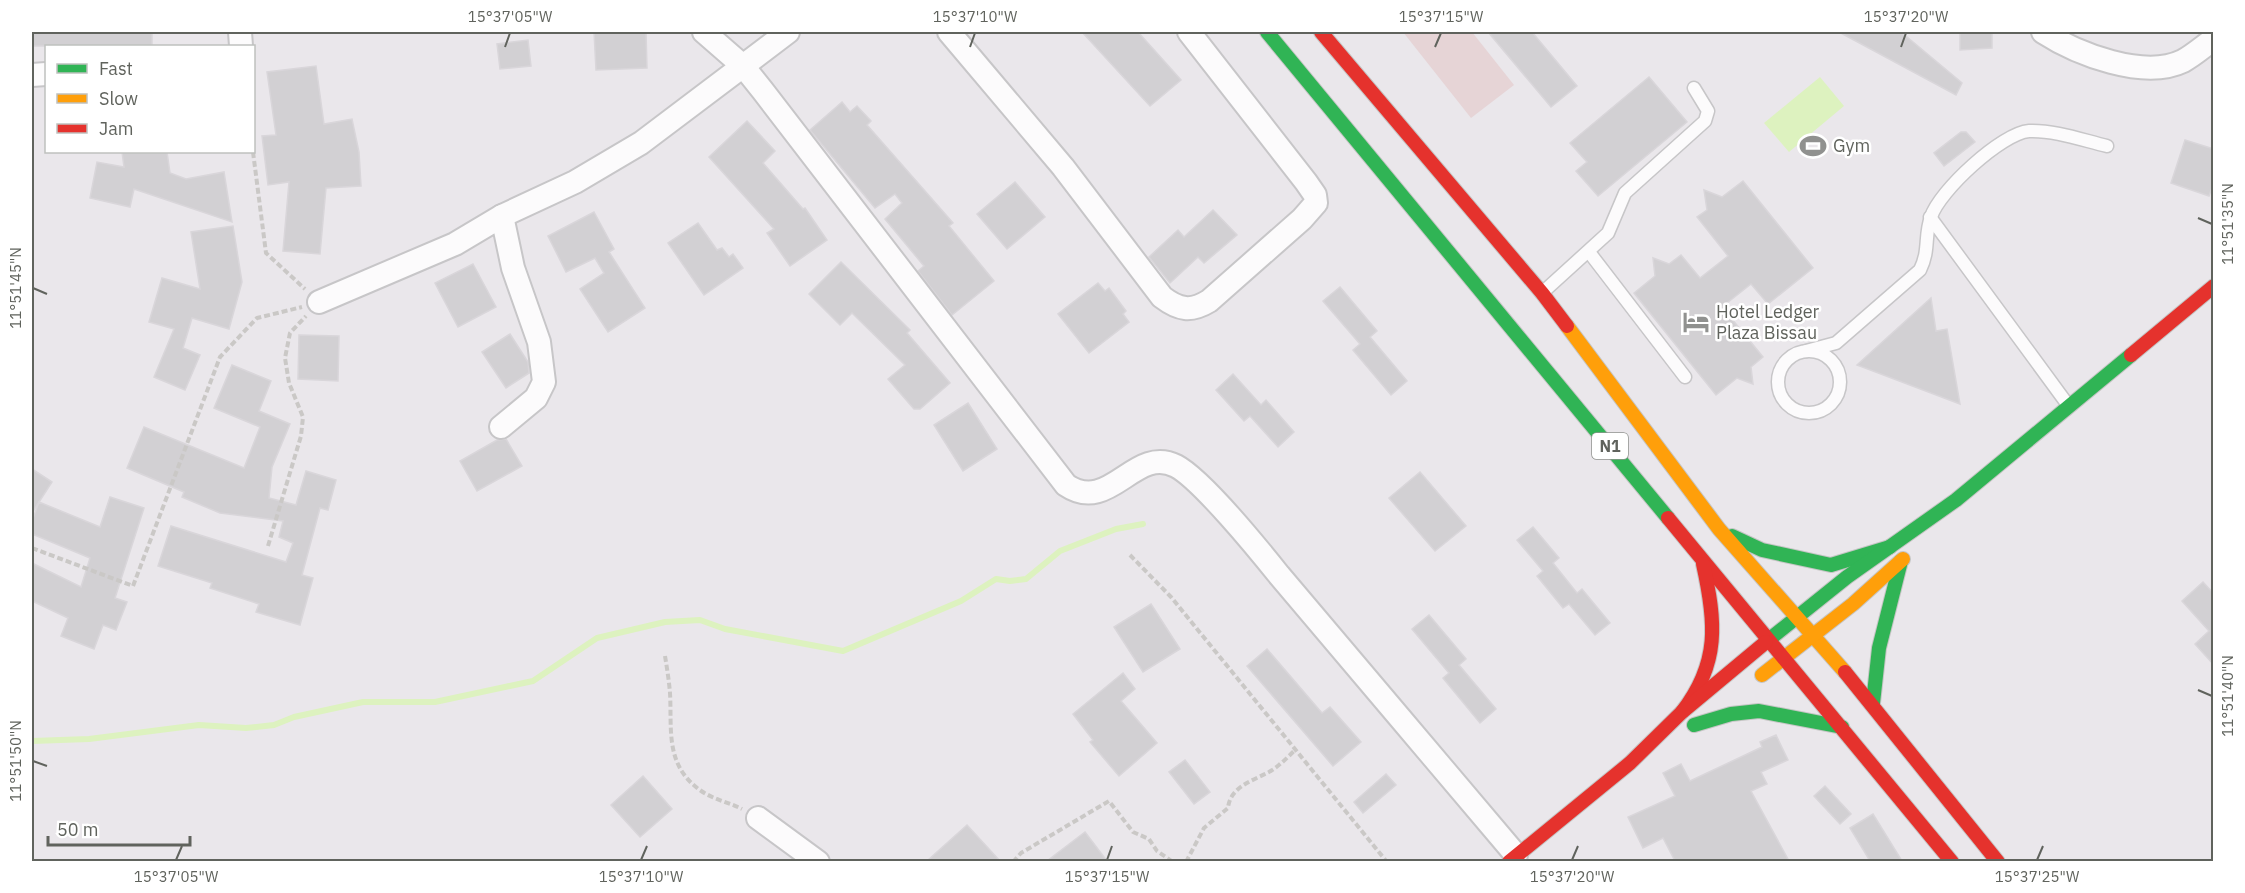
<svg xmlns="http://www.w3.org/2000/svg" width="2245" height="893" font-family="'IBM Plex Sans',sans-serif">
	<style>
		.green { fill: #e6d4d6 }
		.water { fill: #ddf2bf }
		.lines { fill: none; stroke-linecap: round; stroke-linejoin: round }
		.stream { stroke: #ddf2bf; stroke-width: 6 }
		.building { fill: #d2d0d3; stroke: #d9d6da; stroke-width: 1.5 }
		.lane-casing { stroke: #c7c6c8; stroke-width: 15 }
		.street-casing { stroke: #c7c6c8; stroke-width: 26 }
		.fast-casing { stroke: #c5c5c4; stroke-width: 16 }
		.slow-casing { stroke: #c5c5c4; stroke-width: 16 }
		.jam-casing { stroke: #c5c5c4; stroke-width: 16 }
		.path { stroke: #cac8c6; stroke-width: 4; stroke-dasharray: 6 3; stroke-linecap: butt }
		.lane { stroke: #fcfbfc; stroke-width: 12 }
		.street { stroke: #fcfbfc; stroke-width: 22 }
		.fast { stroke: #30b455; stroke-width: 14 }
		.slow { stroke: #ff9f0a; stroke-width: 14 }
		.jam { stroke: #e5322d; stroke-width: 14 }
		.ticks { fill: none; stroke: #60635d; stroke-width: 2 }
		.labels { text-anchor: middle; stroke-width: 5; stroke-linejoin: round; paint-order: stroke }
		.shield { fill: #fff; stroke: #90928e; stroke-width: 1.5 }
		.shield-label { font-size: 16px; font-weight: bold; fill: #60635d }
		.poi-label { font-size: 18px; fill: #60635d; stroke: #fff; text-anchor: start }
		.neatline { fill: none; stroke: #60635d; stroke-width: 2 }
		.ticks-label { font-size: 15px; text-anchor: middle; fill: #60635d }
	</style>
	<rect width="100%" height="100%" fill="#eae7eb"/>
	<polygon class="green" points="1403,32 1472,32 1514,85 1471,118"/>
	<polygon class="water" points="1820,77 1844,106 1789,152 1764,123"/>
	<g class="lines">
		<polyline class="stream" points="32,741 89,739 199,725 246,728 274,725 294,717 363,702 435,702 533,681 597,638 665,622 700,620 725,629 843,651 961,601 996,579 1010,581 1026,579 1060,551 1116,529 1143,524"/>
	</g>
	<g class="building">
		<rect x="32" y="32" width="120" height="14"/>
		<polygon points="594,32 646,32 647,68 596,70"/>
		<polygon points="1082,32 1138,32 1181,80 1150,106"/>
		<polygon points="1488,32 1532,32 1577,86 1551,107"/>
		<polygon points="1839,32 1901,32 1962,83 1956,95"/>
		<polygon points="1960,32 1992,32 1992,48 1960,50"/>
		<polygon points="528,40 531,66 500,69 497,44"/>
		<polygon points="316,66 324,124 352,119 359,152 361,186 326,188 320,254 283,251 289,182 268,185 262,136 276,135 267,72"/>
		<polygon points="1649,77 1687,122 1598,196 1576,171 1587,162 1570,143"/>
		<polygon points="842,102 850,112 857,106 871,121 867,125 953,223 949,226 994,281 952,315 918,271 924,266 885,219 902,203 895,194 875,208 810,130"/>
		<polygon points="747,121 775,151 763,163 803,209 805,208 827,240 790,266 767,233 774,229 709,157"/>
		<polygon points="1961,132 1966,132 1975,142 1944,166 1934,153"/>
		<polygon points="2185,140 2214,149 2214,182 2209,196 2171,183"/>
		<polygon points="122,152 167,152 170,173 186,179 224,172 232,222 134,189 130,207 90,198 97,162 124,167"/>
		<polygon points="1743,181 1813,268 1768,304 1751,284 1722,307 1763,357 1751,367 1753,384 1737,378 1716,395 1634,293 1655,276 1653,258 1669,264 1681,255 1700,278 1728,256 1697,217 1707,210 1704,190 1722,197"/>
		<polygon points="1015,182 1045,217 1007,249 977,214"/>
		<polygon points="1213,210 1237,235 1204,263 1198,257 1170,283 1149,257 1178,230 1184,237"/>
		<polygon points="594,212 614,249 609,252 645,308 608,332 580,289 604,273 595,258 566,272 548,236"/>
		<polygon points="698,223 717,250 722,248 729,257 733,254 743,268 704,295 668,243"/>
		<polygon points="233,226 242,282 229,329 192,318 183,348 200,355 185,390 154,377 174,329 149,322 162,278 200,289 191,232"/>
		<polygon points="841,262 910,330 907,333 950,383 920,409 914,409 888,379 905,365 852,313 840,325 809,294"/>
		<polygon points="473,264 496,307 458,327 435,283"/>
		<polygon points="1098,283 1105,291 1109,288 1126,311 1123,314 1129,322 1089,353 1058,314"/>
		<polygon points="1340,287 1377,331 1370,337 1407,381 1391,395 1353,350 1360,344 1323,301"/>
		<polygon points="1931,298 1936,331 1947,329 1960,404 1857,365"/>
		<polygon points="510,334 528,362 529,373 506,388 482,352"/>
		<polygon points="299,335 339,336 338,381 298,379"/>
		<polygon points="232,365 271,381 259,411 290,424 272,467 269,498 296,505 306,471 336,480 328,510 320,508 302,575 313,578 300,625 256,612 259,604 210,588 212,583 158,566 171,526 286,562 293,543 279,537 283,521 220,513 182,497 184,492 127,468 144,427 244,468 260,427 214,408"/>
		<polygon points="1233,374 1261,405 1266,400 1294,432 1278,447 1250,416 1244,421 1216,390"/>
		<polygon points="968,403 997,449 963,471 934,425"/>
		<polygon points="506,439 522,466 477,491 460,461 497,440"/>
		<polygon points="32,469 52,482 32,513"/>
		<polygon points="1420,472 1466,526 1435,551 1389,498"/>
		<polygon points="110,497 144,508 115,598 127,602 116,630 103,625 94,649 61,636 68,618 32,601 32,563 81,587 90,558 32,534 32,521 39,502 100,527"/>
		<polygon points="1533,527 1559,558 1553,563 1577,593 1582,589 1610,623 1595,635 1569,604 1563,608 1537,576 1543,571 1517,540"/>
		<polygon points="2203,582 2214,594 2214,665 2195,644 2209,631 2182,601"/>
		<polygon points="1151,604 1180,649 1143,672 1114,627"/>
		<polygon points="1429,615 1466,659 1459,665 1496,709 1480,723 1443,678 1449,673 1412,629"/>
		<polygon points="1267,649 1322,713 1330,707 1361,742 1333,766 1247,666"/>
		<polygon points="1123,673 1135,689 1121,701 1157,743 1119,776 1090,742 1093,740 1073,714"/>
		<polygon points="1776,735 1788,760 1761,772 1767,784 1751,791 1789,861 1675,861 1663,838 1643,848 1628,817 1675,796 1663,773 1681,764 1690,781 1762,747 1760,742"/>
		<polygon points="1185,760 1210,792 1194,804 1169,772"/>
		<polygon points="1386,774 1396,785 1363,813 1354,802"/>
		<polygon points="643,776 672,809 640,837 611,805"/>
		<polygon points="1825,786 1851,814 1840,824 1814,796"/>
		<polygon points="1873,814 1902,861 1870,861 1850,828"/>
		<polygon points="967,825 1000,861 927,861"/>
		<polygon points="1085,832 1107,861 1047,861"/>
	</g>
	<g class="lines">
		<g class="lane-casing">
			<g id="lane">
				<polyline points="1930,217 2068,405"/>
				<polyline points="1589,252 1685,377"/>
				<polyline points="1542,293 1608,233 1625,193 1705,121 1708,111 1694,88"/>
				<path d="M1806,351L1836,343L1920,270C1930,250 1924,236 1931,217C1939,191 2002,133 2029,131C2055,130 2082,140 2107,146"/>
				<circle cx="1809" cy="382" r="31"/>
			</g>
		</g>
		<g class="street-casing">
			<g id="street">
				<polyline points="240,32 241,46"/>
				<path d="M704,32L743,66L763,91L1066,485C1110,515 1134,445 1176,466C1201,479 1259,550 1279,575C1358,668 1437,762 1516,855"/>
				<path d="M949,32L1063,167L1162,297C1179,310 1191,312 1209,301L1302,219L1316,203L1315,195L1306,182L1189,32"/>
				<path d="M2043,32C2077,54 2144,80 2183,61C2194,55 2204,46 2214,39"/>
				<polyline points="32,75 46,74"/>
				<polyline points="502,216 575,182 641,143 788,32"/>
				<polyline points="319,302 455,244 502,216 513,268 539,342 544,382 536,398 501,427"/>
				<polyline points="758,818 818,862"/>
			</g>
		</g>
		<g class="fast-casing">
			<g id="fast">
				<polyline points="1267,32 1668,518"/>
				<polyline points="1732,536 1762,550 1831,565 1890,547"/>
				<polyline points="1766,642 1847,577 1956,500 2131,355"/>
				<polyline points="1873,703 1879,648 1901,561"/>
				<polyline points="1694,725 1731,714 1759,711 1842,727"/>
			</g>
		</g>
		<g class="slow-casing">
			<g id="slow">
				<polyline points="1567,326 1719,529 1845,672"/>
				<polyline points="1762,675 1853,604 1903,559"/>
			</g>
		</g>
		<g class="jam-casing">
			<g id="jam">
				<polyline points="1321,32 1542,293 1567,326"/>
				<polyline points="2131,355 2214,286"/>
				<polyline points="1668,518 1952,862"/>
				<polyline points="1845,672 1998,862"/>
				<path d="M1682,712C1720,663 1716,622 1703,564"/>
				<polyline points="1509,862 1630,763 1682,712 1766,642"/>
			</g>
		</g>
		<g class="path">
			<polyline points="253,152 266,253 305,289"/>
			<polyline points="268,546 301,436 303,417 289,383 285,358 290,333 306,316"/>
			<polyline points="32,548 133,586 220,357 257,318 302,307"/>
			<polyline points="1130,555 1171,597 1387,862"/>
			<path d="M665,656C667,668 669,681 670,693C672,727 665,762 696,787C710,799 726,801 742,809"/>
			<polyline points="1013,862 1021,853 1109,801 1133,832 1149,839 1157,851 1173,862"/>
			<path d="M1186,862L1204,828L1228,808C1230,787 1252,781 1269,772C1279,766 1287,758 1295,750"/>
		</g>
		<use href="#lane" class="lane"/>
		<use href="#street" class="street"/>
		<use href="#fast" class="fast"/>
		<use href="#slow" class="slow"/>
		<use href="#jam" class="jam"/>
	</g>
	<path class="ticks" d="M505,47L510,33M970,47L975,33M1435,47L1441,33M1901,47L1906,33M2198,218L2212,224M33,288L47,294M2198,690L2212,696M33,761L47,766M176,860L182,846M641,860L647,846M1107,860L1112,846M1572,860L1578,846M2037,860L2043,846"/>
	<defs>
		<g id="stadium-bare" transform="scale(2.07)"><path d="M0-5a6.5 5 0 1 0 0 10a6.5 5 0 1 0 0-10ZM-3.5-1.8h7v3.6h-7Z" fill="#90918f" stroke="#fff" stroke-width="2.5" paint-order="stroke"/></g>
		<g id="hotel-bare" transform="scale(2.07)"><path d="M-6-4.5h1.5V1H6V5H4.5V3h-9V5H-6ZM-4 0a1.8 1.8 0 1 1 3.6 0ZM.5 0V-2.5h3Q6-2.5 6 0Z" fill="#90918f" stroke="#fff" stroke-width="2.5" paint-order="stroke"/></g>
	</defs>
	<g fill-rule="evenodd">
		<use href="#stadium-bare" x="1813" y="146"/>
		<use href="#hotel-bare" x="1696" y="322"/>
	</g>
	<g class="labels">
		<rect class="shield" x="1592" y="433" width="36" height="26" rx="4.5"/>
		<g class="shield-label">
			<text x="1610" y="452">N1</text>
		</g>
		<g class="poi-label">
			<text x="1833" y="152">Gym</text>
			<text x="1716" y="318">Hotel Ledger<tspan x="1716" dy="21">Plaza Bissau</tspan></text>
		</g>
	</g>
	<rect width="2245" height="893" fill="none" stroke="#ffffff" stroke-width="66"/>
	<rect x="45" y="45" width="210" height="108" fill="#ffffff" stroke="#bfc1be" stroke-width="1.5"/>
	<rect x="57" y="64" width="30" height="9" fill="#30b455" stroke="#bfc1be" stroke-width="1.5"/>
	<text x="99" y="75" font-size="18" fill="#60635d">Fast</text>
	<rect x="57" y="94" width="30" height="9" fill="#ff9f0a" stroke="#bfc1be" stroke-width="1.5"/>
	<text x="99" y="105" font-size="18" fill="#60635d">Slow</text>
	<rect x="57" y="124" width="30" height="9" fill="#e5322d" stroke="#bfc1be" stroke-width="1.5"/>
	<text x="99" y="135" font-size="18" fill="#60635d">Jam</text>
	<path d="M48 836v9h142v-9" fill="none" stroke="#60635d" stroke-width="3"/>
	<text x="57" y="836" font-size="18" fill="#60635d" stroke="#ffffff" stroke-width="4.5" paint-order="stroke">50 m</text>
	<rect x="33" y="33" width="2179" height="827" class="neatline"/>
	<g class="ticks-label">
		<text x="510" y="22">15°37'05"W</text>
		<text x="975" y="22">15°37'10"W</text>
		<text x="1441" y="22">15°37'15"W</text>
		<text x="1906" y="22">15°37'20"W</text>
		<text transform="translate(2228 224) rotate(-90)" y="5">11°51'35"N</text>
		<text transform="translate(16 288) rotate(-90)" y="5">11°51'45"N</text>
		<text transform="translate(2228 696) rotate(-90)" y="5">11°51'40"N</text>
		<text transform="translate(16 761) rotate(-90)" y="5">11°51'50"N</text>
		<text x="176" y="882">15°37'05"W</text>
		<text x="641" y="882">15°37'10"W</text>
		<text x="1107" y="882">15°37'15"W</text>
		<text x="1572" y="882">15°37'20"W</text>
		<text x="2037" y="882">15°37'25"W</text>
	</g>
</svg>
